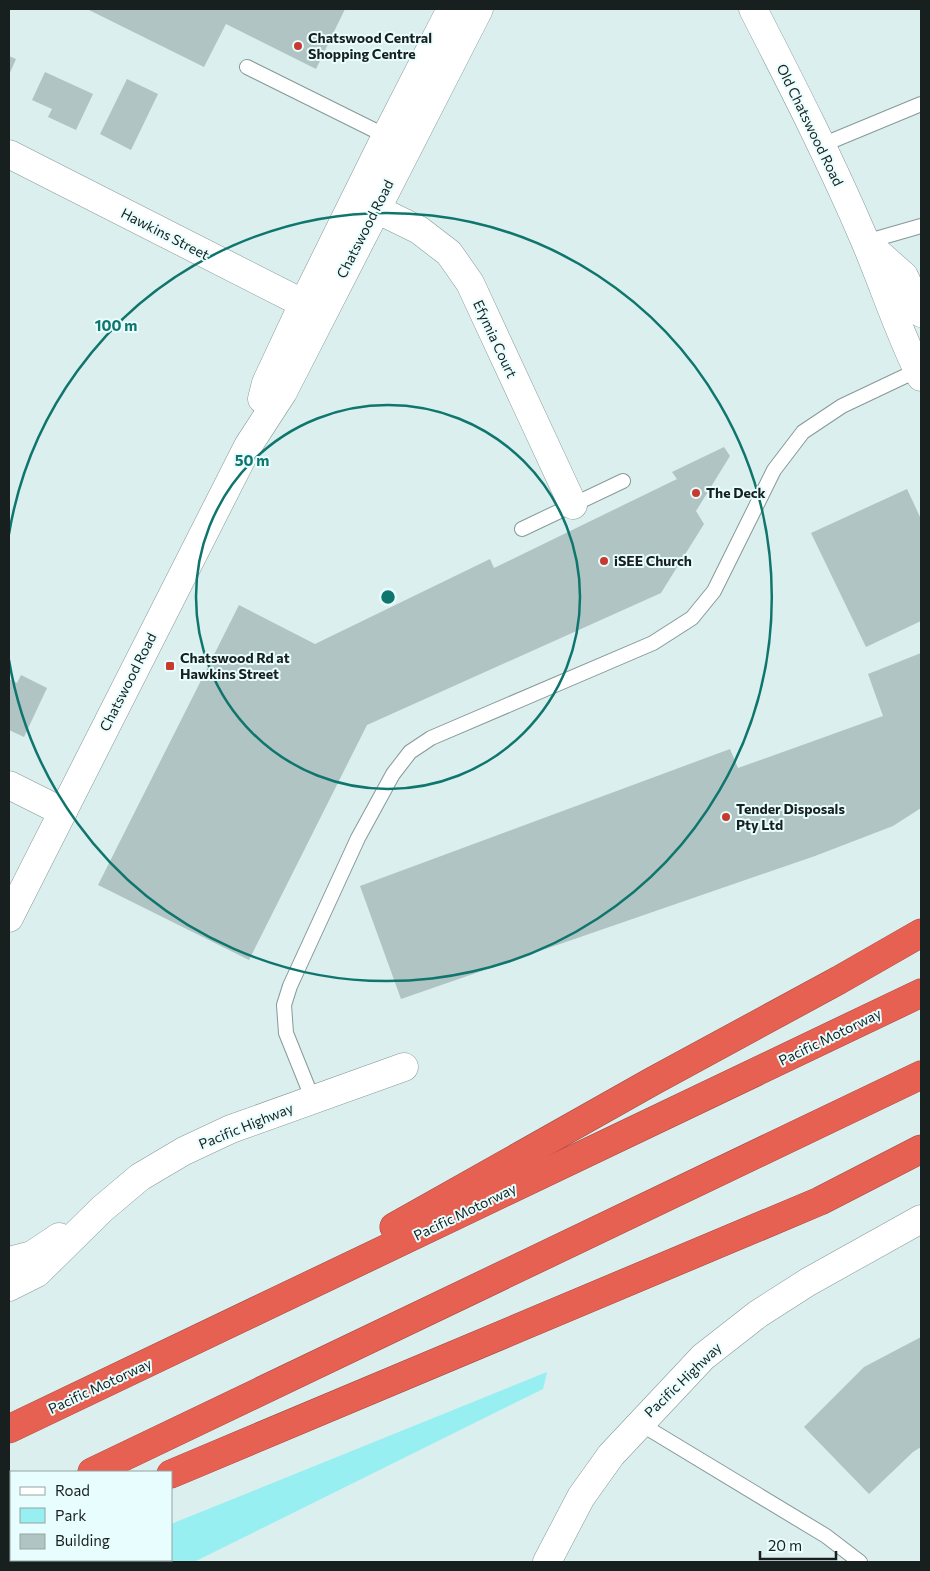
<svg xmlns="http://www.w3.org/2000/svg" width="930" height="1571" font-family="Commissioner,sans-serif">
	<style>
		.green { fill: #97eff1 }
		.building { fill: #b1c4c4 }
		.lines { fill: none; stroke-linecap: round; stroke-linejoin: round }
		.service-casing { stroke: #869999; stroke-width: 16 }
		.minor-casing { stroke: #869999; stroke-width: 29 }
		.tertiary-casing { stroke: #869999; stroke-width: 29 }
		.secondary-casing { stroke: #869999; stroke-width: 29 }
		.motorway-casing { stroke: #9f4a41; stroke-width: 29 }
		.service { stroke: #fff; stroke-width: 14 }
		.minor { stroke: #fff; stroke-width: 28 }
		.tertiary { stroke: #fff; stroke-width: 28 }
		.secondary { stroke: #fff; stroke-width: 28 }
		.motorway { stroke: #e76153; stroke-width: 28 }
		.ring { fill: none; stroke: #0f766e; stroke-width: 2.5 }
		.poi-dot { fill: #c73a2f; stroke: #e8fdfd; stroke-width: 2 }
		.labels { text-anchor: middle; stroke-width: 4; stroke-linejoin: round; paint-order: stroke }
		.poi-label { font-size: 14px; font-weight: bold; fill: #181f1f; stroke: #e8fdfd; text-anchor: start }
		.street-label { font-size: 14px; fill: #181f1f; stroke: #e8fdfd }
		.centre { fill: #0f766e; stroke: #e8fdfd; stroke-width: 2.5 }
		.ring-label { font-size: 15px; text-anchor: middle; font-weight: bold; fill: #0f766e; stroke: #e8fdfd; stroke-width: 4; stroke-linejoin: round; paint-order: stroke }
	</style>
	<rect width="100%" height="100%" fill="#dbefef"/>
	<polygon class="green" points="547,1372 543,1389 194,1562 84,1562 90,1560 171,1560 171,1524"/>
	<g class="building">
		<polygon points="87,9 345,9 316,69 226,24 204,67"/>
		<polygon points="9,56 16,59 9,75"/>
		<polygon points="45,72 93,94 76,130 48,117 52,109 32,100"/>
		<polygon points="127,79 158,94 131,150 100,134"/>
		<polygon points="724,447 730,456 696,511 704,524 661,593 367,725 249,960 98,885 239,605 315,644 490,559 494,568 677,479 672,472"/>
		<polygon points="907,489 921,519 921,621 866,647 811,533"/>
		<polygon points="921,653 921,808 893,826 815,856 401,999 360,886 730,749 738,768 883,716 868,674"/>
		<polygon points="21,675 47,688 24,737 9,730 9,679 17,683"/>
		<polygon points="921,1337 921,1447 913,1452 869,1494 804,1427 864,1367"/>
	</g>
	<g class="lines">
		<g class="service-casing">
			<g id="service">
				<polyline points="247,67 386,136"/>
				<polyline points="822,145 921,104"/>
				<polyline points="865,242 921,226"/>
				<polyline points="522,529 623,481"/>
				<polyline points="313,1100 286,1033 284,1005 290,986 358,838 393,774 410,752 431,738 653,643 692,618 714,591 774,470 803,432 842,406 918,370"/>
				<polyline points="639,1423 826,1536 860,1562"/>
			</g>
		</g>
		<g class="minor-casing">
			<g id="minor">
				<polyline points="9,154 322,313"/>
				<polyline points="376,209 419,230 449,253 470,283 573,505"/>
				<polyline points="9,785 63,812"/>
				<polyline points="9,1261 32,1255 59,1237"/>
				<polyline points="9,1287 37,1273 102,1209 140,1177 184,1151 231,1129 404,1067"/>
			</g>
		</g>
		<g class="tertiary-casing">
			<polyline id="tertiary" points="547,1562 581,1497 611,1455 703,1357 758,1314 808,1282 921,1219"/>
		</g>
		<g class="secondary-casing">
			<g id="secondary">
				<path d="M753,9C792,85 831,161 865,241C884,286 899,333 921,377"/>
				<polyline points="868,244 904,276 921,313"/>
				<polyline points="262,399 266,383 303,304 386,136 451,9"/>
				<polyline points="9,918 248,446 283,392 479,9"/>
			</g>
		</g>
		<g class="motorway-casing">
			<g id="motorway">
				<polyline points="394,1227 653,1081 839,980 921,933"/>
				<polyline points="9,1429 921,993"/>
				<polyline points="92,1472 921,1075"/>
				<polyline points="171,1474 820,1201 921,1149"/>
				<polyline points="9,1512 11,1511"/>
				<polyline points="9,1541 11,1540"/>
			</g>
		</g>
		<use href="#service" class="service"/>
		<use href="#minor" class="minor"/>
		<use href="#tertiary" class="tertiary"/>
		<use href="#secondary" class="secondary"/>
		<use href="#motorway" class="motorway"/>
	</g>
	<g class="ring">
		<circle cx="388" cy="597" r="192"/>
		<path d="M9 534A384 384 0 1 1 9 660"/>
	</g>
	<g class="poi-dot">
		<circle cx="298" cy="46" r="5"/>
		<circle cx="696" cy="493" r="5"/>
		<circle cx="604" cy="561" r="5"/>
		<rect x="165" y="661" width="10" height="10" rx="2.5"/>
		<circle cx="726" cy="817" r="5"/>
	</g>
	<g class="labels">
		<g class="poi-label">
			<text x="308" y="43">Chatswood Central<tspan x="308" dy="16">Shopping Centre</tspan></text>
			<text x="706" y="498">The Deck</text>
			<text x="614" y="566">iSEE Church</text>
			<text x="180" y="663">Chatswood Rd at<tspan x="180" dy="16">Hawkins Street</tspan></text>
			<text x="736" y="814">Tender Disposals<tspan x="736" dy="16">Pty Ltd</tspan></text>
		</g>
		<g class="street-label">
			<text transform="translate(810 125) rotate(64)" y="5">Old Chatswood Road</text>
			<text transform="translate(365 229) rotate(-63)" y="5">Chatswood Road</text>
			<text transform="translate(165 234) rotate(27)" y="5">Hawkins Street</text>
			<text transform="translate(495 339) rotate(65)" y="5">Efymia Court</text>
			<text transform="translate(128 682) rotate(-63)" y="5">Chatswood Road</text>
			<text transform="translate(830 1037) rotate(-26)" y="5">Pacific Motorway</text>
			<text transform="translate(246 1126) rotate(-22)" y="5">Pacific Highway</text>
			<text transform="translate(465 1212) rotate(-26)" y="5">Pacific Motorway</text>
			<text transform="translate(683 1380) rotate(-44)" y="5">Pacific Highway</text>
			<text transform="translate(100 1386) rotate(-25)" y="5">Pacific Motorway</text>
		</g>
	</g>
	<circle cx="388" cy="597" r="8" class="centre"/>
	<g class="ring-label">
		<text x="116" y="331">100 m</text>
		<text x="252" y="466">50 m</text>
	</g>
	<rect width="930" height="1571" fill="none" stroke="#181f1f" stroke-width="20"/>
	<rect x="10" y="1471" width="162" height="90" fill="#e8fdfd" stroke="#95a4a4"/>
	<rect x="20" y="1487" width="25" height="8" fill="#ffffff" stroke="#95a4a4"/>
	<text x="55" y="1496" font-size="15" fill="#181f1f">Road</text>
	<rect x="20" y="1508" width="25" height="15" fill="#97eff1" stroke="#95a4a4"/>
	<text x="55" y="1521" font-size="15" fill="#181f1f">Park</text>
	<rect x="20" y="1534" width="25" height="15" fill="#b1c4c4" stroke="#95a4a4"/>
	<text x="55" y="1546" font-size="15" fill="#181f1f">Building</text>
	<path d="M760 1551v8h76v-8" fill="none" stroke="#181f1f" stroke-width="2.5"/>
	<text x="768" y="1551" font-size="15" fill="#181f1f" stroke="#e8fdfd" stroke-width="4" paint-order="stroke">20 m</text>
</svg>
